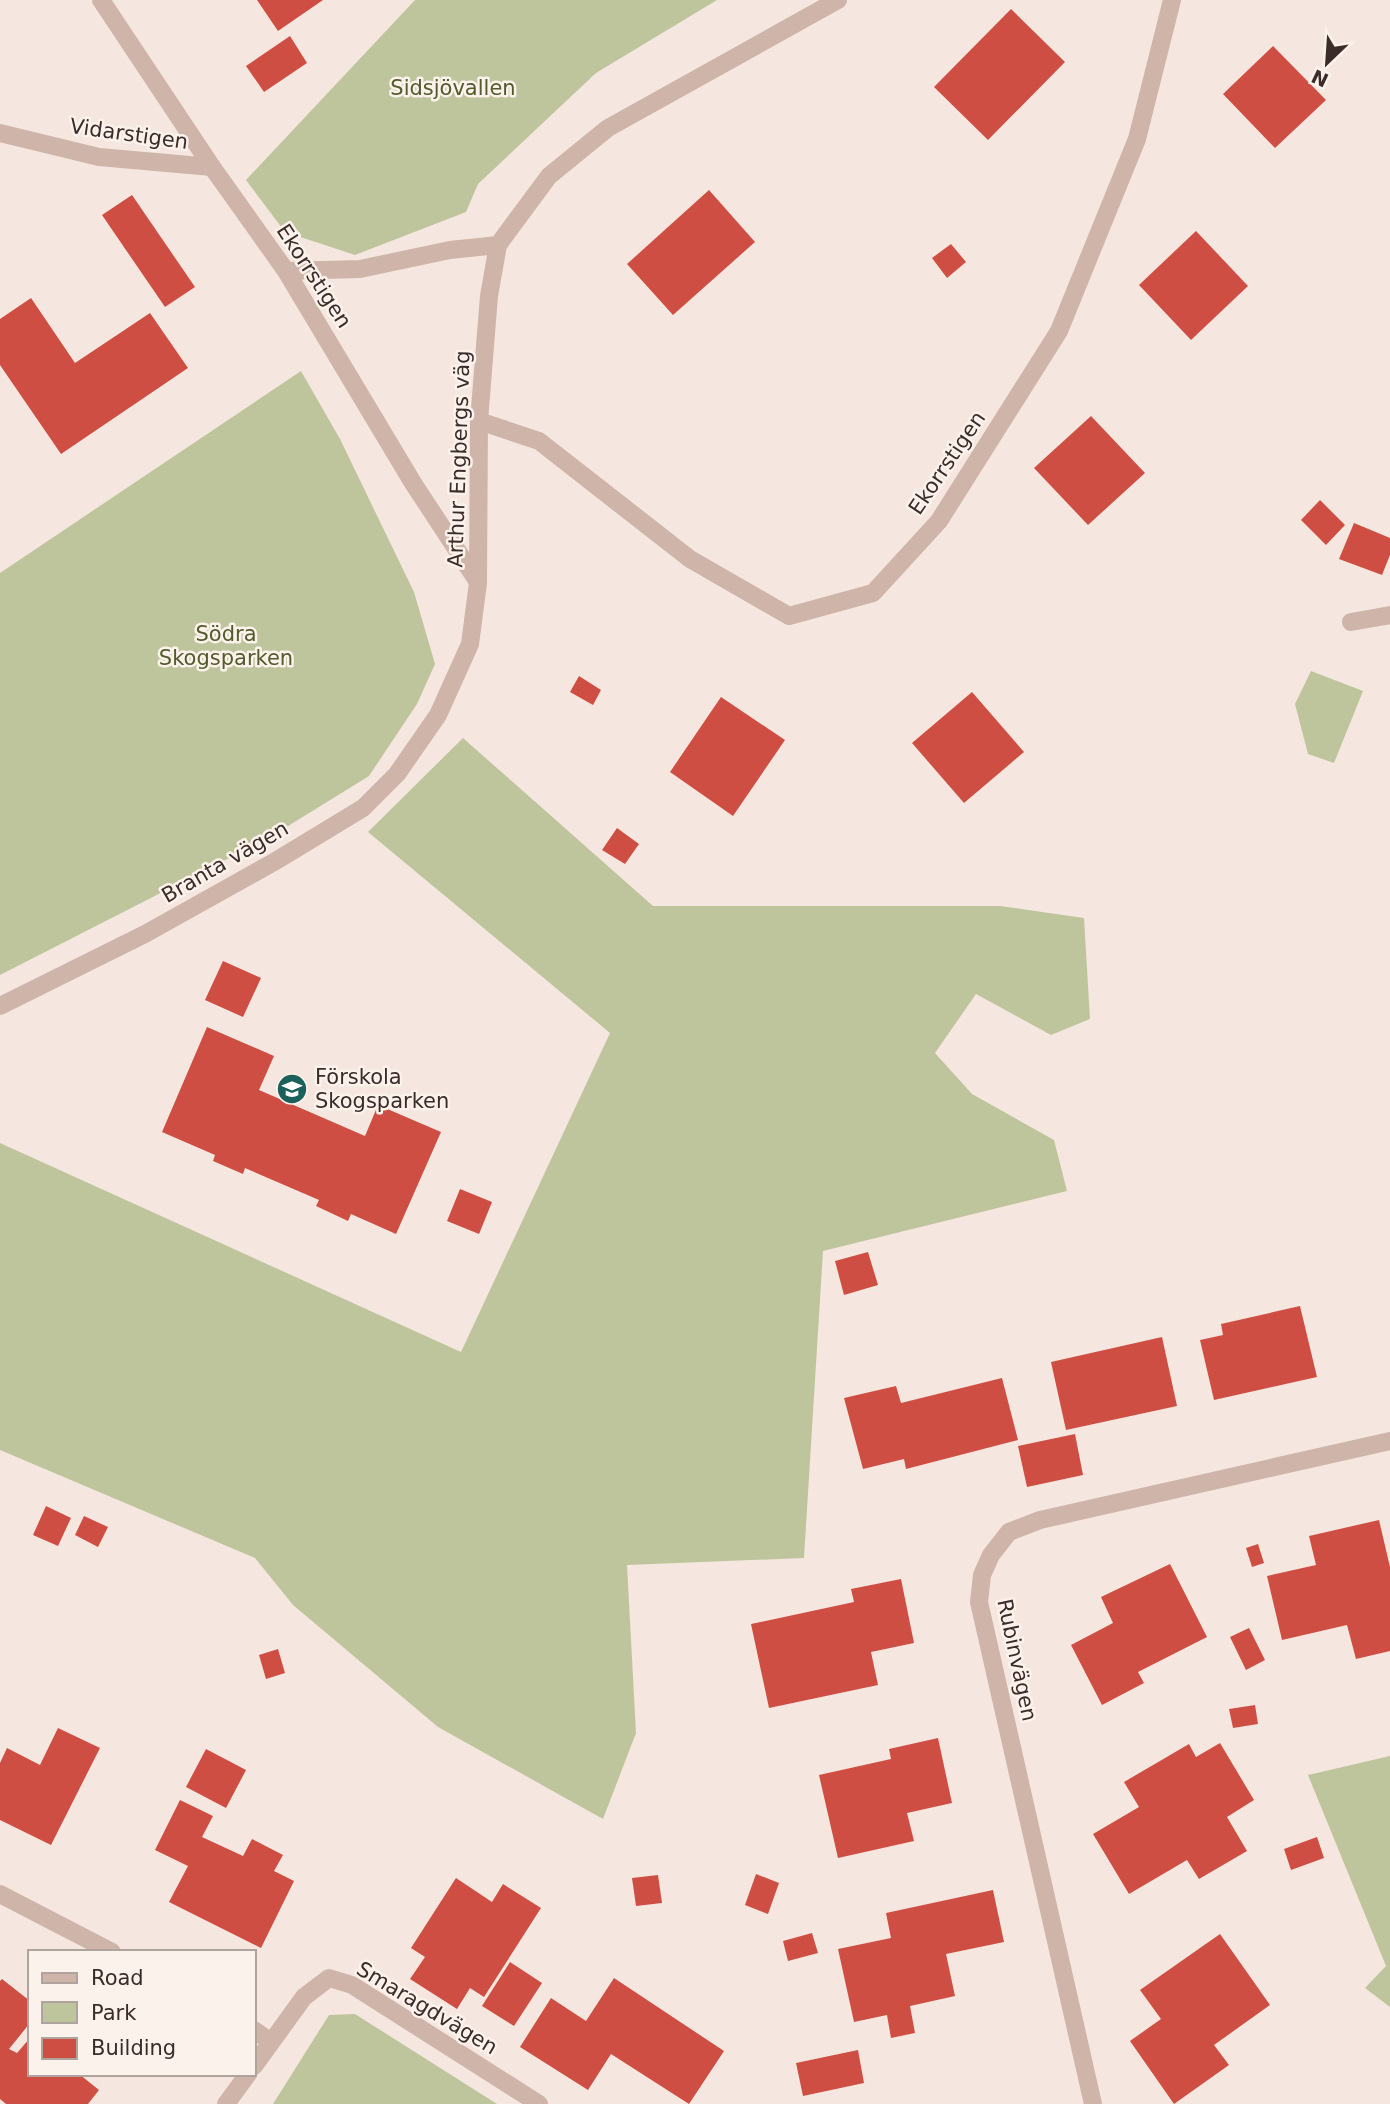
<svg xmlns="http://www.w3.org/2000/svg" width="1390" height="2104" font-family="'DejaVu Sans',sans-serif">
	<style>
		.green { fill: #bec59d }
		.building { fill: #cf4e43 }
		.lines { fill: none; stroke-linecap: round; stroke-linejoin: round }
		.minor { stroke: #ceb4a9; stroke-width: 18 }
		.labels { text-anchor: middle; stroke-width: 5; stroke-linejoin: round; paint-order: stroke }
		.park-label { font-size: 21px; fill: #515b2b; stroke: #fcf2ec }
		.street-label { font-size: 21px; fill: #3b2c29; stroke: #fcf2ec }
		.poi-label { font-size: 21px; fill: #3b2c29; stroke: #fcf2ec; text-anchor: start }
	</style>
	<rect width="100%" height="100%" fill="#f5e7df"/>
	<g class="green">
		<polygon points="415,0 717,0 596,73 478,184 466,212 355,255 285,232 246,180"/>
		<polygon points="301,371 340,439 414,592 435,664 417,704 369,776 272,836 0,975 0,573"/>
		<polygon points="1311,671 1363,691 1334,763 1308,754 1295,704"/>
		<polygon points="463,738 653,906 1000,906 1084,918 1090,1019 1051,1035 976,994 935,1053 972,1094 1054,1140 1067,1191 823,1251 804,1558 627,1565 636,1733 603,1819 438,1727 293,1605 255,1558 0,1450 0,1143 461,1352 610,1033 368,832"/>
		<polygon points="1390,1756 1390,2007 1365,1988 1386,1966 1308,1775"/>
		<polygon points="355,2014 497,2104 273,2104 329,2015"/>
	</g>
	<g class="building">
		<polygon points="257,0 323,0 278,31"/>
		<polygon points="1011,9 1065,62 988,140 934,87"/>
		<polygon points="290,36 307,63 264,92 246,66"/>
		<polygon points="1273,46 1326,100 1275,148 1223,94"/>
		<polygon points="709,190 755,242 673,315 627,264"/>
		<polygon points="132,195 195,287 165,307 102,215"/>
		<polygon points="1196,231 1248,286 1191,340 1139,285"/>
		<polygon points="951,244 966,262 947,278 932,258"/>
		<polygon points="31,298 75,363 150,313 188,368 61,454 0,365 0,319"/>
		<polygon points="1091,416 1145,473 1088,525 1034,468"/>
		<polygon points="1320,500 1345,525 1326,545 1301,520"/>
		<polygon points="1354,523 1390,538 1390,555 1382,575 1339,559"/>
		<polygon points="579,676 601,690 593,705 570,692"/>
		<polygon points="972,692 1024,752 964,803 912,743"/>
		<polygon points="721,697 785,740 733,816 670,772"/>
		<polygon points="617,828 639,844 625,864 602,850"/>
		<polygon points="223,961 261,978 243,1017 205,1000"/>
		<polygon points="207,1027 274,1056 259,1090 365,1136 378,1105 441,1132 396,1234 351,1214 348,1221 316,1206 319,1200 245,1168 243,1174 213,1161 215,1155 162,1132"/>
		<polygon points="460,1189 492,1202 479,1234 447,1221"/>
		<polygon points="868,1252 878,1285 844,1295 835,1261"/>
		<polygon points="1300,1306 1317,1377 1214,1400 1200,1340 1223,1335 1221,1324"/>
		<polygon points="1162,1337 1177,1406 1066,1430 1051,1362"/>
		<polygon points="1002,1378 1018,1440 906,1469 904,1459 863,1469 844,1398 896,1386 901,1403"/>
		<polygon points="1075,1434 1083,1475 1027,1487 1018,1446"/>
		<polygon points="46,1506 71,1518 58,1546 33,1535"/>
		<polygon points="84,1516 108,1527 98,1547 75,1535"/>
		<polygon points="1379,1520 1390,1567 1390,1651 1356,1659 1347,1625 1282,1640 1267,1576 1316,1565 1309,1536"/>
		<polygon points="1258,1544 1264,1563 1252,1567 1246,1548"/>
		<polygon points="1170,1564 1207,1637 1138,1672 1144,1683 1102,1705 1071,1645 1113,1623 1101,1597"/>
		<polygon points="901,1579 914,1643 871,1652 878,1685 769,1708 751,1624 854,1602 851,1589"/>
		<polygon points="1249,1628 1265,1660 1246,1670 1230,1637"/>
		<polygon points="278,1649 285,1673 266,1679 259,1655"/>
		<polygon points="1255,1705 1258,1724 1233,1728 1229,1709"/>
		<polygon points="58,1728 100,1748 51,1845 0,1820 0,1763 7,1748 40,1765"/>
		<polygon points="938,1738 952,1803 907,1813 914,1841 838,1858 819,1775 891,1759 889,1749"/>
		<polygon points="1220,1743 1254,1800 1227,1817 1247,1851 1199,1879 1187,1860 1129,1894 1093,1834 1139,1807 1124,1782 1189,1744 1196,1757"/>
		<polygon points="206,1749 246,1770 226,1808 186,1787"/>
		<polygon points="180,1800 213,1816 202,1837 243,1856 252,1839 283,1855 274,1871 294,1881 261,1948 169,1902 188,1866 155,1850"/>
		<polygon points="1317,1837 1324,1858 1291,1870 1284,1849"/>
		<polygon points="756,1874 779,1883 768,1914 745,1905"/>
		<polygon points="658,1875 662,1903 636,1906 632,1878"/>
		<polygon points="456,1878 492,1902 503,1884 541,1908 484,1997 470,1988 457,2009 410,1979 425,1957 411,1948"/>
		<polygon points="993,1890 1004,1942 946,1954 955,1996 910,2006 915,2033 891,2038 887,2015 854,2022 838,1949 891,1938 886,1913"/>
		<polygon points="812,1933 818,1953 788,1961 783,1941"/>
		<polygon points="1220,1934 1270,2005 1214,2045 1229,2065 1174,2104 1130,2041 1161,2019 1140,1990"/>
		<polygon points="510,1962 542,1983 514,2026 482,2006"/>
		<polygon points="614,1978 724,2051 689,2104 611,2054 588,2090 520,2047 551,1998 586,2021"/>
		<polygon points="2,1979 30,2001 30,2023 9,2049 17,2053 30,2038 30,2074 79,2074 99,2090 88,2104 6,2104 0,2099 0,1981"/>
		<polygon points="858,2050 864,2083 803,2096 796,2063"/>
	</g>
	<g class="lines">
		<g class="minor">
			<polyline points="101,0 212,167 286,271 413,483 478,582"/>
			<polyline points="0,133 99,157 212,167"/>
			<polyline points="286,271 360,269 450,250 498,245"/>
			<polyline points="479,421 539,441 690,559 789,616 873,593 939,521 1059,331 1137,139 1172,0"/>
			<polyline points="1351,622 1390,615"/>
			<polyline points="0,1006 145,934 274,862 363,808 397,774 438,715 470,644 478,583 479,421 489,296 498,245 549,176 608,128 838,0"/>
			<polyline points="0,1894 112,1952"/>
			<polyline points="254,2030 271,2042"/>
			<polyline points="254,2066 304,1997 329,1978 352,1985 539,2104"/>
			<polyline points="226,2104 248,2074"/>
			<polyline points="1093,2104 979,1602 982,1575 991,1555 1009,1532 1040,1520 1390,1441"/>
		</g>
	</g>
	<defs>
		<g id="school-disc" transform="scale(1.575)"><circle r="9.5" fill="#1b605a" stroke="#fcf2ec"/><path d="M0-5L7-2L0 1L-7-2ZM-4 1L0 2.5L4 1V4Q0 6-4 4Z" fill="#fff"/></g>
	</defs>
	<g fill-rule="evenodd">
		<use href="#school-disc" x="292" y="1089"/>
	</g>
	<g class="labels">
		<g class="park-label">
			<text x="453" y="95">Sidsjövallen</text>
			<text x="226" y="641">Södra<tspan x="226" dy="24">Skogsparken</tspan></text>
		</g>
		<g class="street-label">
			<text transform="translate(129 134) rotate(8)" y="7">Vidarstigen</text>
			<text transform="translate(314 276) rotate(57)" y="7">Ekorrstigen</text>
			<text transform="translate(459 459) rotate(-88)" y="7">Arthur Engbergs väg</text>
			<text transform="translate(947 463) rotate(-56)" y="7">Ekorrstigen</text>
			<text transform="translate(225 862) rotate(-30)" y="7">Branta vägen</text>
			<text transform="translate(1017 1660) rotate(78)" y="7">Rubinvägen</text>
			<text transform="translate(427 2008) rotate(31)" y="7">Smaragdvägen</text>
		</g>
		<g class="poi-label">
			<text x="315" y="1084">Förskola<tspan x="315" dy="24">Skogsparken</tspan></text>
		</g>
	</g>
	<rect x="28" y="1950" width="228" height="126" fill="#fcf2ec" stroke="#afa39e" stroke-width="2"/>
	<rect x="42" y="1973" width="35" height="10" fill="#ceb4a9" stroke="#afa39e" stroke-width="2"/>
	<text x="91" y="1985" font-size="21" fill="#3b2c29">Road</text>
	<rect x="42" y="2002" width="35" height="21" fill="#bec59d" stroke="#afa39e" stroke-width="2"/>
	<text x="91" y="2020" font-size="21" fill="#3b2c29">Park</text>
	<rect x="42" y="2038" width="35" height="21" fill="#cf4e43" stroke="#afa39e" stroke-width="2"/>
	<text x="91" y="2055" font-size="21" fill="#3b2c29">Building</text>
	<g transform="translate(1327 63) rotate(205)" stroke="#fcf2ec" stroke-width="5" paint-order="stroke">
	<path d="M0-5L12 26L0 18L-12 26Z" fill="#3b2c29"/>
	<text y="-10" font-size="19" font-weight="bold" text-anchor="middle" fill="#3b2c29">N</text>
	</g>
</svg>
